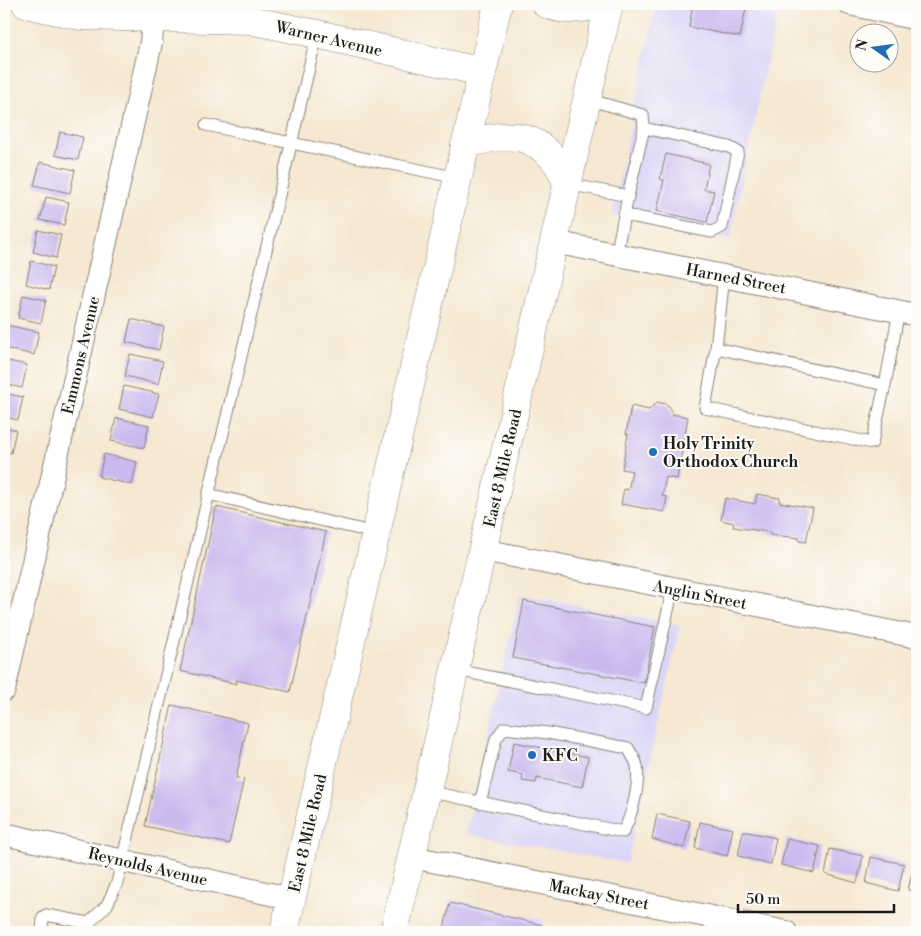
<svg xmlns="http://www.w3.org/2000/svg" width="921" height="936" font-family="'Libre Bodoni',serif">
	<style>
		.built { fill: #dad6f7 }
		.building { fill: #cab9ef }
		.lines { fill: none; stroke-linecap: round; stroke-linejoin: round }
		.lane-casing { stroke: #898277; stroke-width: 13 }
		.street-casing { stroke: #898277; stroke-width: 24 }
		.secondary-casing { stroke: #898277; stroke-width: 29 }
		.highway-casing { stroke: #898277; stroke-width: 29 }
		.lane { stroke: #fff; stroke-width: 11 }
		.street { stroke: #fff; stroke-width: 22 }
		.secondary { stroke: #fff; stroke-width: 28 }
		.highway { stroke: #fff; stroke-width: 28 }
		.poi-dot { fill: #1f6fb2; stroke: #fdfcf7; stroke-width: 2 }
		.labels { text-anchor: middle; stroke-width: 4; stroke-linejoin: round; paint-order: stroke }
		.street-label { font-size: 16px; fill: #1c1c1c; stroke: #fdfcf7 }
		.poi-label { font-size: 16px; font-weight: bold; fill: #1c1c1c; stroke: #fdfcf7; text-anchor: start }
	</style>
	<rect width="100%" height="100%" fill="#fdfcf7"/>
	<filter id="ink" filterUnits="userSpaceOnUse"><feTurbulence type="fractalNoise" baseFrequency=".02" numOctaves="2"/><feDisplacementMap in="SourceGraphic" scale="10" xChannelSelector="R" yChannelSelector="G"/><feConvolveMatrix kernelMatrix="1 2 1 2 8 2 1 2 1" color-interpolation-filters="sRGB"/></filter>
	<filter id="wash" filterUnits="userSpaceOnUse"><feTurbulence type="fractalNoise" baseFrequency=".0096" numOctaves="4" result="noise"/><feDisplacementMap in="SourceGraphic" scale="20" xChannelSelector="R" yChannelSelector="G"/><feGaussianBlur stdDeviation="1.12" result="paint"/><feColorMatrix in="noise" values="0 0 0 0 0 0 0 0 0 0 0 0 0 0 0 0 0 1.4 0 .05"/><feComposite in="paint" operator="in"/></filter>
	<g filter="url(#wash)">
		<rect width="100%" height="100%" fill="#f6e8d2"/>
		<g class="built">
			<polygon points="656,4 745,4 778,10 730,240 612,215"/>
			<polygon points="520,594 680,626 627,863 466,834"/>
			<polygon points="451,899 543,920 541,932 444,932"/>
		</g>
		<g id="blocks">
			<g class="building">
				<polygon points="693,4 725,4 746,8 740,37 689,27"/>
				<polygon points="60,132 83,137 78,160 55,155"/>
				<polygon points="666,154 709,164 704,189 714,191 707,222 657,211 664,180 660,179"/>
				<polygon points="40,162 75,170 70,193 34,185"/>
				<polygon points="46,197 69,202 64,225 40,220"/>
				<polygon points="38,230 61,235 56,258 33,252"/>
				<polygon points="31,261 54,267 49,290 26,284"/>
				<polygon points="23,295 46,300 41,323 18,318"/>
				<polygon points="131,319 164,327 159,350 126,342"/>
				<polygon points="6,325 39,332 34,355 4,348"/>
				<polygon points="130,354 163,361 158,384 125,376"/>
				<polygon points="4,360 27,365 22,388 4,384"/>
				<polygon points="124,386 159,394 153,417 119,409"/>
				<polygon points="4,393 23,397 18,420 4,417"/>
				<polygon points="657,402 666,404 670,407 672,414 688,417 677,479 666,477 662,496 667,497 664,512 621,504 624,489 628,490 632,471 622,469 628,434 626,434 631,406 649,410"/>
				<polygon points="116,418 149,425 144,448 111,441"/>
				<polygon points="4,427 16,430 11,453 4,452"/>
				<polygon points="104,454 137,462 132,485 99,477"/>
				<polygon points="757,494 780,498 779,502 813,508 806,542 799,541 799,538 770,535 770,532 733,527 734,523 721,520 725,498 755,504"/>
				<polygon points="216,507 326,532 290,692 236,680 237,684 180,671"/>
				<polygon points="524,601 655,627 644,683 513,658"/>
				<polygon points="172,705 248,723 236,778 244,779 229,844 145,826"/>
				<polygon points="514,742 588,757 582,787 537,778 536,783 522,781 523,775 508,772"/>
				<polygon points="657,814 690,821 684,848 652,839"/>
				<polygon points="700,822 733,829 727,856 695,848"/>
				<polygon points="743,831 776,838 771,864 738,856"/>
				<polygon points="787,839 820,846 814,873 781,865"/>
				<polygon points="830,849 863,856 857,883 825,874"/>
				<polygon points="871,857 904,864 898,891 866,883"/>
				<polygon points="914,865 917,865 917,892 908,890"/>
				<polygon points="450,903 542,925 540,932 443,932"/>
			</g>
		</g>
	</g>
	<g filter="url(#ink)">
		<use href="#blocks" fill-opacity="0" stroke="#898277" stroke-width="1"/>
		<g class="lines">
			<g class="lane-casing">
				<g id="lane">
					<polyline points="587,99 643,115 644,128 628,196"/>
					<polyline points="206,125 458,178"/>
					<polyline points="568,184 628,196 616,255"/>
					<polyline points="625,215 712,232 722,227 738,152 729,147 644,128"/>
					<polyline points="724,276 716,348 705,408 872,443 885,385"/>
					<polyline points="716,348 885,385 899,311"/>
					<polyline points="208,494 376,533"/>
					<polyline points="456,670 646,708 673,588"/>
					<path d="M427,791L623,832C632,815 640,786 637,766C636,760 631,754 628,748L548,733L504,728L496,739L480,803"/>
					<polyline points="42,932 43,917 46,915 89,923"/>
					<polyline points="87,932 89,923 107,905 117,883 317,34"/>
				</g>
			</g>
			<g class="street-casing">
				<g id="street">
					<polyline points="850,4 917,19"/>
					<polyline points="554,242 917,315"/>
					<polyline points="483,550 917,637"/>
					<polyline points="4,690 151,43 153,19"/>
					<polyline points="4,834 292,899"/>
					<polyline points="412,857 786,932"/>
				</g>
			</g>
			<g class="secondary-casing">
				<polyline id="secondary" points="26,4 81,16 249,20 317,34 482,72"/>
			</g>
			<g class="highway-casing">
				<g id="highway">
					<path d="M546,4C564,12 582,9 601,4"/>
					<path d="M465,145C501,133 531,129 557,163C561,169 564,177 568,184"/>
					<polyline points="284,932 498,4"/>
					<polyline points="394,932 609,4"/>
				</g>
			</g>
			<use href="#lane" class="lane"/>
			<use href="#street" class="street"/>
			<use href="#secondary" class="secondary"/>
			<use href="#highway" class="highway"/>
		</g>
	</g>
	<g class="poi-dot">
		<circle cx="653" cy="452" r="5"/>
		<circle cx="532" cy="755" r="5"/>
	</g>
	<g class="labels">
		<g class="street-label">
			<text transform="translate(329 38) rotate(13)" y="6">Warner Avenue</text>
			<text transform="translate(736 278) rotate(11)" y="6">Harned Street</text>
			<text transform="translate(80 355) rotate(-77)" y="6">Emmons Avenue</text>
			<text transform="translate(502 468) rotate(-77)" y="6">East 8 Mile Road</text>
			<text transform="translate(700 594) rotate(11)" y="6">Anglin Street</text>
			<text transform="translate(307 833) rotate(-77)" y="6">East 8 Mile Road</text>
			<text transform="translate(148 866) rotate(13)" y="6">Reynolds Avenue</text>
			<text transform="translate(599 894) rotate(11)" y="6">Mackay Street</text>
		</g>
		<g class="poi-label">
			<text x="663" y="449">Holy Trinity<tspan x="663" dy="18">Orthodox Church</tspan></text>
			<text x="542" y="761">KFC</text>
		</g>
	</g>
	<rect width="921" height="936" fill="none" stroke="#fdfcf7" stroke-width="20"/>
	<g transform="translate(874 48) rotate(284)"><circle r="24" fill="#fdfcf7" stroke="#a3a29f"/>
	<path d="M0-4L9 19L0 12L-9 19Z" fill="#1f6fb2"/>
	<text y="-8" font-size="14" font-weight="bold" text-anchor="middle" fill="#1c1c1c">N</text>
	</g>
	<path d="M738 904v8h156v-8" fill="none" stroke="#1c1c1c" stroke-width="2.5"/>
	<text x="746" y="904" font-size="15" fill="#1c1c1c" stroke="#fdfcf7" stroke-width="4" paint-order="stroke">50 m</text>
</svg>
